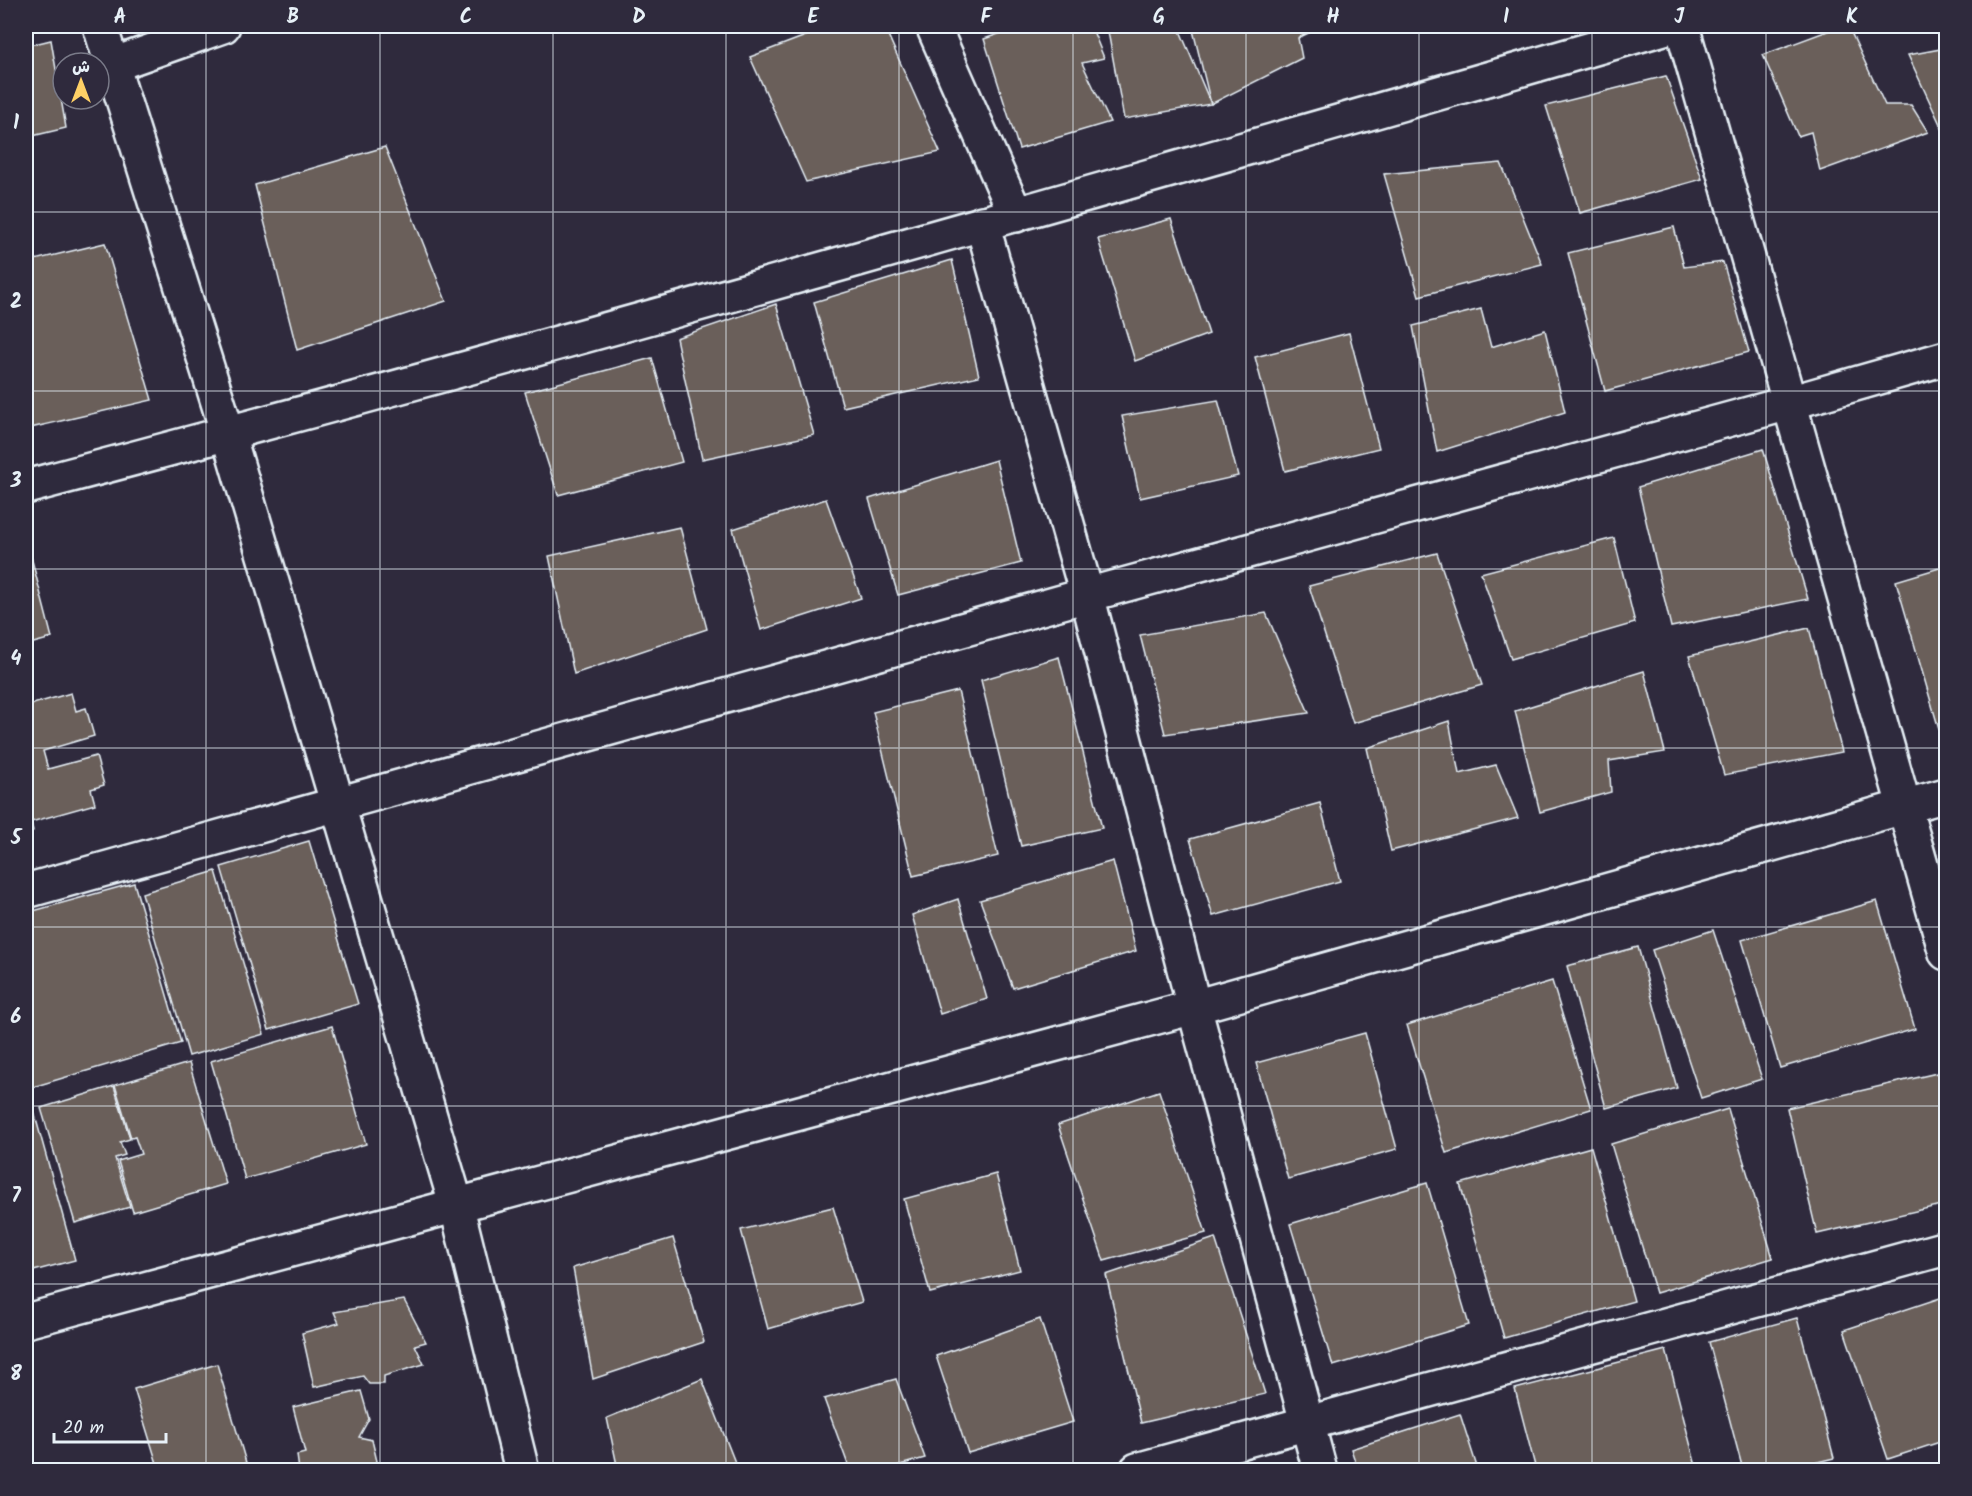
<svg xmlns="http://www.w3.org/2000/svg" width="1972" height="1496" font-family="Kalam,'Playpen Sans Arabic',sans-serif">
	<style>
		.building { fill: #6a5f5a; stroke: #e8f1f8; stroke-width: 1.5 }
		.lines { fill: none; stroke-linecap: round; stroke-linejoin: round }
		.minor-casing { stroke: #e8f1f8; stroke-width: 38 }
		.major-casing { stroke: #e8f1f8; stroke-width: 38 }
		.minor { stroke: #2f2a3d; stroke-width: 33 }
		.major { stroke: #2f2a3d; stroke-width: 33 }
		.grid { fill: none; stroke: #e8f1f8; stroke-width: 1.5; stroke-opacity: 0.55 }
		.neatline { fill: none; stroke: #e8f1f8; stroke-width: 2 }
		.grid-label { font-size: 20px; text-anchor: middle; font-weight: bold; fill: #e8f1f8 }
	</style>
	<rect width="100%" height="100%" fill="#2f2a3d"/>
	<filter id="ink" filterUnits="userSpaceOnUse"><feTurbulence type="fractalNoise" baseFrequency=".0167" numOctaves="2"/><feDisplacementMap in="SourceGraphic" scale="12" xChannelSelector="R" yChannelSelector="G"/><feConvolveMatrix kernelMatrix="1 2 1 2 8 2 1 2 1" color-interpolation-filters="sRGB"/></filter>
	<g filter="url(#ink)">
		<g class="building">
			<polygon points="832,26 884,26 940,152 806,182 750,57"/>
			<polygon points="1022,26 1091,26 1104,58 1082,63 1110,122 1019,149 984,39"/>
			<polygon points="1107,26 1178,26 1211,104 1124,119"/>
			<polygon points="1192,26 1320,26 1321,27 1298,38 1302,58 1211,104"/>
			<polygon points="1841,26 1848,26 1885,105 1911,105 1928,132 1820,171 1811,132 1798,136 1763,55"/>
			<polygon points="51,40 66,128 28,137 26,130 26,46"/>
			<polygon points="1946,48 1946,137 1908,55"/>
			<polygon points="1666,76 1702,179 1580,213 1546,106"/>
			<polygon points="385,147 446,301 297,350 255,185"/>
			<polygon points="1501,163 1542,264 1419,296 1384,174"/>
			<polygon points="1171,219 1209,334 1135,361 1098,239"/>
			<polygon points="1674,227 1684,267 1723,262 1749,352 1605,391 1568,253"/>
			<polygon points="105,243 152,400 26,429 26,262"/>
			<polygon points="952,260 979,376 843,407 814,302"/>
			<polygon points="776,304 814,435 702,459 676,338"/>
			<polygon points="1481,309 1491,347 1545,330 1565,412 1437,452 1413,326"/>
			<polygon points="1349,333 1379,448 1285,471 1255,357"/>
			<polygon points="652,358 682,462 558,495 525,392"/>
			<polygon points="1218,400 1238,476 1140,498 1122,416"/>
			<polygon points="1763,449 1808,599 1671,627 1638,487"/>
			<polygon points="996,460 1021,563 898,595 869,499"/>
			<polygon points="826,499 861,598 761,630 733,529"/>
			<polygon points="680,527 707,629 574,674 549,556"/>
			<polygon points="26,537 52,638 26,645"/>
			<polygon points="1614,538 1635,623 1511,659 1481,573"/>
			<polygon points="1437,553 1482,685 1353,723 1309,586"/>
			<polygon points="1946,566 1946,731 1940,733 1896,581"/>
			<polygon points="1266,613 1309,713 1165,734 1140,635"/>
			<polygon points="1809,628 1842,752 1724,775 1689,656"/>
			<polygon points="1059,657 1102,828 1021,846 981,680"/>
			<polygon points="1644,671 1665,752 1609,761 1611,792 1540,812 1515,711"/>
			<polygon points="958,691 998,856 913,876 873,712"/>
			<polygon points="71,693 76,711 86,708 94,736 43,751 48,769 96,756 104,785 91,789 95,804 31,822 33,831 26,833 26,706"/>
			<polygon points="1449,721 1459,774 1496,765 1518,818 1391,851 1367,748"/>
			<polygon points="1320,803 1340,881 1213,916 1190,839"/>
			<polygon points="309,841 358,1004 269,1030 221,867"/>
			<polygon points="1113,861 1136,951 1013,988 980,900"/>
			<polygon points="216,871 264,1034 189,1056 142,893"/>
			<polygon points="134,883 181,1043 26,1089 26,913"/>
			<polygon points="958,899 987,999 940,1014 912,915"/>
			<polygon points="1877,901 1915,1029 1780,1068 1742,940"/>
			<polygon points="1713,930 1762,1079 1701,1098 1652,950"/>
			<polygon points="1638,947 1677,1088 1606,1108 1567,966"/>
			<polygon points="1552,981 1591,1109 1446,1153 1407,1025"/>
			<polygon points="332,1026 366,1144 245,1179 211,1061"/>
			<polygon points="1365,1033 1397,1149 1288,1179 1256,1063"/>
			<polygon points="189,1063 226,1184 133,1212 118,1161 141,1154 135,1137 131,1138 115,1085"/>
			<polygon points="1937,1073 1946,1114 1946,1204 1817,1234 1787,1108"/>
			<polygon points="114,1086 130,1139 120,1142 125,1155 115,1158 130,1207 75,1223 41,1108"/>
			<polygon points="1159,1091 1206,1233 1104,1261 1058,1125"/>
			<polygon points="29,1094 75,1260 26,1273 26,1095"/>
			<polygon points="1728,1109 1773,1258 1656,1293 1611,1144"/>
			<polygon points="1591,1147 1634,1301 1504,1338 1460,1184"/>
			<polygon points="996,1174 1020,1270 930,1293 904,1199"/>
			<polygon points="1427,1183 1469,1325 1333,1366 1290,1224"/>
			<polygon points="833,1207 862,1302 768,1329 741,1230"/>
			<polygon points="673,1238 704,1342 593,1379 573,1268"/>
			<polygon points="1215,1238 1265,1394 1141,1423 1106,1275"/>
			<polygon points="1946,1296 1946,1440 1888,1459 1844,1330"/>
			<polygon points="404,1300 426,1342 415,1345 424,1364 384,1376 384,1384 369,1384 363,1376 314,1387 302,1333 339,1323 334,1312"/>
			<polygon points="1797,1318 1834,1458 1785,1470 1743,1470 1709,1342"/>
			<polygon points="1040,1319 1073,1422 968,1453 936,1356"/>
			<polygon points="1666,1350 1697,1470 1536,1470 1515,1389"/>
			<polygon points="217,1364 247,1466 232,1470 159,1470 134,1389"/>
			<polygon points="702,1379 738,1470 618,1470 607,1418"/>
			<polygon points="896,1379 925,1458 882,1470 850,1470 824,1399"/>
			<polygon points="361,1391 369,1419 359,1437 372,1440 379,1470 299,1470 297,1455 305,1453 293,1407"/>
			<polygon points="1460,1414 1478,1470 1358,1470 1351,1449"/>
		</g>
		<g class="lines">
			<g class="minor-casing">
				<g id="minor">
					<polyline points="100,26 228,434 456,1204 522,1470"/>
					<polyline points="933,26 1016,215"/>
					<polyline points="1682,26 1946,953"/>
					<polyline points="112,65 223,26"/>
					<polyline points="982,223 1087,595 1194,1007 1320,1470"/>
					<polyline points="26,891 1087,595 1789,403 1946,358"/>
					<polyline points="26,1321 1194,1007 1946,795"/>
					<polyline points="1137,1470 1946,1248"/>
				</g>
			</g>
			<g class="major-casing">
				<path id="major" d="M26,487C576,342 1124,184 1671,26"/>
			</g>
			<use href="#minor" class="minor"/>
			<use href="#major" class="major"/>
		</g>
	</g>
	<path class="grid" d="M206,26V1470M380,26V1470M553,26V1470M726,26V1470M899,26V1470M1073,26V1470M1246,26V1470M1419,26V1470M1592,26V1470M1766,26V1470M26,212H1946M26,391H1946M26,569H1946M26,748H1946M26,927H1946M26,1106H1946M26,1284H1946"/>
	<rect width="1972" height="1496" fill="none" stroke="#2f2a3d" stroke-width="66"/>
	<g transform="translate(81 81)"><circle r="28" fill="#2f2a3d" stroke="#797a88" stroke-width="1.5"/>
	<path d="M0-4.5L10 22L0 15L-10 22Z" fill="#ffd166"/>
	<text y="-9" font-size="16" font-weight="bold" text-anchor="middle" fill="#e8f1f8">ش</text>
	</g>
	<path d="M54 1433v9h112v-9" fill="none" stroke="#e8f1f8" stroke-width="3"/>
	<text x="63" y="1433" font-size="18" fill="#e8f1f8" stroke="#2f2a3d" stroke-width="4.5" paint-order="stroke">20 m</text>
	<rect x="33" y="33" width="1906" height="1430" class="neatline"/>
	<g class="grid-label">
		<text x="120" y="23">A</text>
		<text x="293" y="23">B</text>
		<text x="466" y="23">C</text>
		<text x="639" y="23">D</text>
		<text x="813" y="23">E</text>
		<text x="986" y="23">F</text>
		<text x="1159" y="23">G</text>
		<text x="1333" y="23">H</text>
		<text x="1506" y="23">I</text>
		<text x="1679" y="23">J</text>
		<text x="1852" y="23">K</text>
		<text x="16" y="129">1</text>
		<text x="16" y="308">2</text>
		<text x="16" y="487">3</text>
		<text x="16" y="665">4</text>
		<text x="16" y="844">5</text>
		<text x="16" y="1023">6</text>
		<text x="16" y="1202">7</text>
		<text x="16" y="1380">8</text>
	</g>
</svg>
